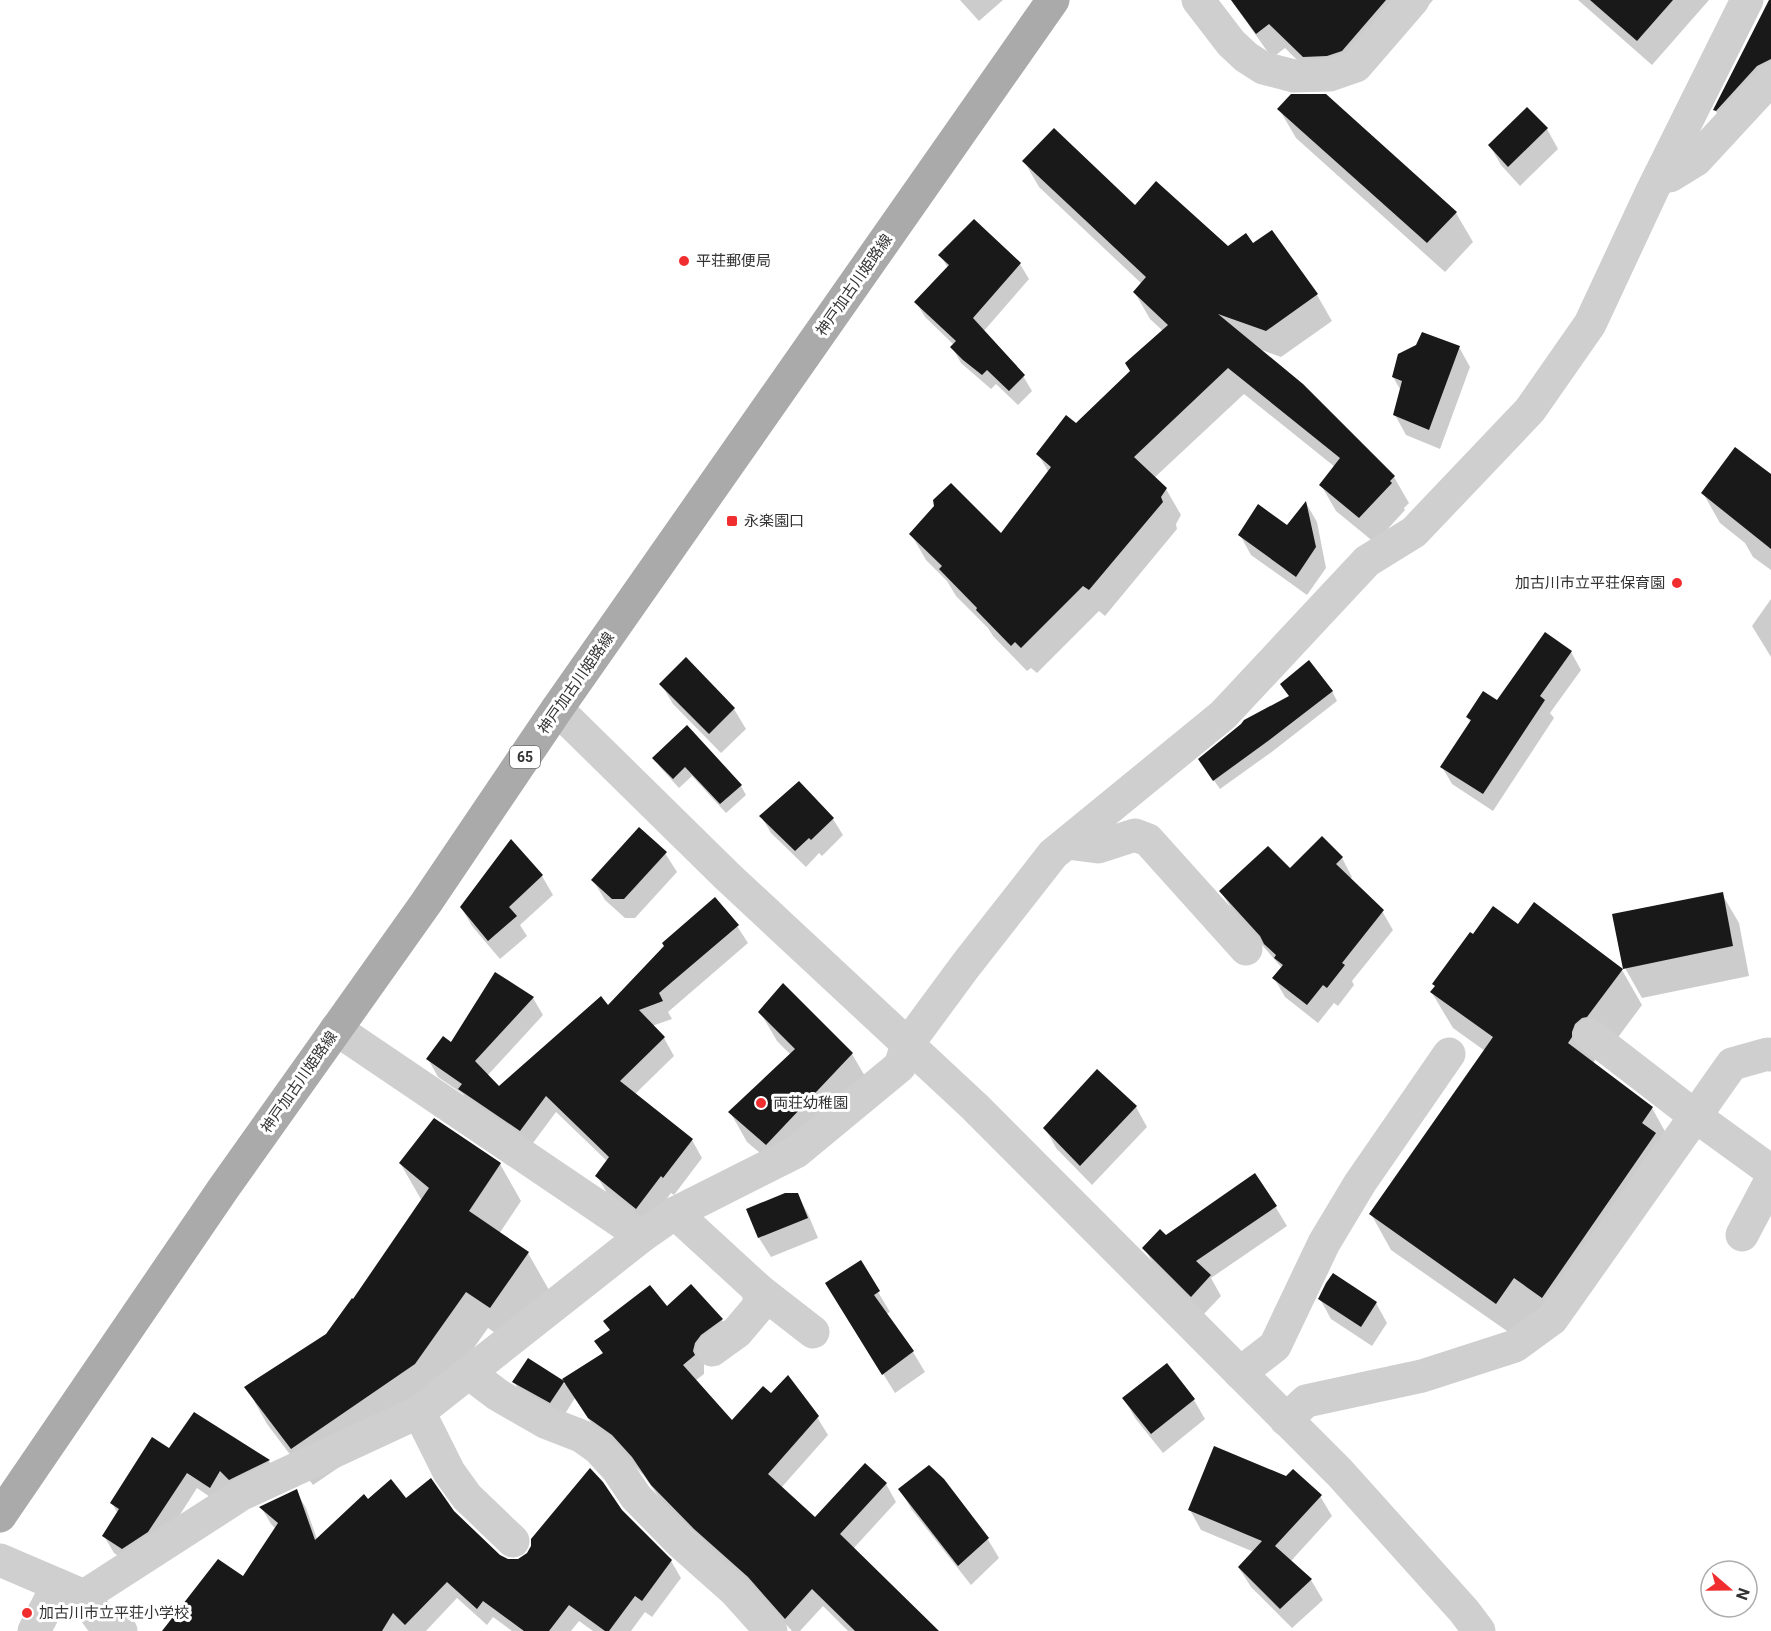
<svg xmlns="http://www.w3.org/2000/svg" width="1771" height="1631" font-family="Roboto,'Noto Sans JP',sans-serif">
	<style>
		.shadow { fill: #0003 }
		.building { fill: #191919 }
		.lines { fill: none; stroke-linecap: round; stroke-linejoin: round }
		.minor { stroke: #cfcfcf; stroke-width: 33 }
		.major { stroke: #aaa; stroke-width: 33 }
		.poi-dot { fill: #f02e2f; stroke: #fff; stroke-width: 2 }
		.labels { text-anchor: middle; stroke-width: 6; stroke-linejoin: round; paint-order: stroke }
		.shield { fill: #fff; stroke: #707070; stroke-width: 1.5 }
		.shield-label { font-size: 14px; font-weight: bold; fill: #323232 }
		.poi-label { font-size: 15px; fill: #323232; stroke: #fff; text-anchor: start }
		.street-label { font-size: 15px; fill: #323232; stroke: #fff }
	</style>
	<rect width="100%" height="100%" fill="#fff"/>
	<g class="shadow">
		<polygon points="960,0 1003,0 979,21"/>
		<polygon points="1231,0 1433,0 1427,7 1319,82 1285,48 1272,58"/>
		<polygon points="1578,0 1709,0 1652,65"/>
		<polygon points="1771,0 1771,92 1730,135 1715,110"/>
		<polygon points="1279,109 1456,213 1473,242 1445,272 1296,138"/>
		<polygon points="1547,129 1558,149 1520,186 1501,165 1490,146"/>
		<polygon points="1024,161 1135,207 1227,248 1252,244 1271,232 1317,295 1332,321 1281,357 1259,349 1394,477 1409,503 1404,508 1405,510 1375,543 1336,511 1321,485 1335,467 1244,394 1154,478 1166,489 1181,515 1176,524 1177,529 1105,616 1099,611 1037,673 1031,668 1027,671 993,636 988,628 956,596 947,581 926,560 911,534 1001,535 1049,473 1038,454 1076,425 1131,372 1163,331 1150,319 1135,293 1142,284 1039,187"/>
		<polygon points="940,255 1020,264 1029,279 983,332 1023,376 1032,391 1018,405 996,384 991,389 961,363 952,347 954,345 925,317 916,302 948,268"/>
		<polygon points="1459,347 1470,367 1440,449 1406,435 1395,415 1401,391 1393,377"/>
		<polygon points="1771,476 1771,570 1753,557 1745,543 1720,523 1703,493"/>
		<polygon points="1306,503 1317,522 1326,568 1307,595 1251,555 1240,535 1288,527"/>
		<polygon points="1771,599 1771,657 1752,626"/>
		<polygon points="1545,634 1571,652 1581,670 1550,713 1554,718 1493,811 1452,784 1442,767 1471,723 1467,717 1498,702"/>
		<polygon points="686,660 734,709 746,729 721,753 673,704 661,684"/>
		<polygon points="1332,691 1337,701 1273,751 1220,789 1206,769"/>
		<polygon points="687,727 741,786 746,795 726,813 692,776 679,788 660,767 654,758"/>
		<polygon points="761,816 833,819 843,835 822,856 819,853 806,867 771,833"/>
		<polygon points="665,853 677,872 635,918 625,918 605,900 593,880"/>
		<polygon points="1342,858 1352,877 1350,879 1382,911 1393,930 1352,981 1354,985 1338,1006 1334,1003 1318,1023 1285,997 1274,978 1282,969 1281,967 1232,910 1221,891 1290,870"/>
		<polygon points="542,876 553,895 520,925 527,936 500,959 472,926 461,907"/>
		<polygon points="1722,894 1739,923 1749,976 1642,998 1625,968"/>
		<polygon points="737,926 748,943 668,1012 672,1019 652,1026 664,1038 674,1056 634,1095 692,1140 702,1158 674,1195 671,1193 647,1225 607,1193 597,1176 608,1162 556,1112 530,1147 470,1106 463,1094 438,1077 428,1059 451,1044 533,998 543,1015 487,1076 498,1088 608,1007"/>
		<polygon points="1518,926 1622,970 1642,1005 1607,1052 1603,1053 1595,1060 1593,1064 1652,1108 1672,1144 1676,1169 1562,1332 1535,1313 1517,1338 1391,1250 1371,1214 1485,1051 1453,1028 1432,993 1473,936"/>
		<polygon points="760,1012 852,1054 869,1083 784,1173 747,1142 730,1112 791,1055 777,1041"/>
		<polygon points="1097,1071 1136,1107 1147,1127 1092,1185 1056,1148 1045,1128"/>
		<polygon points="400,1163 500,1164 521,1201 499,1234 528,1253 549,1290 511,1344 488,1328 436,1401 313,1485 267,1424 246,1387 327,1335 354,1301 422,1201"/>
		<polygon points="797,1194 808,1214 818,1238 771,1257 759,1238 748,1210"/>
		<polygon points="1275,1206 1287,1226 1211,1278 1221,1296 1203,1315 1156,1268 1144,1248 1166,1237"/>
		<polygon points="878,1292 890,1312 886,1314 913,1352 925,1372 895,1393 839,1303"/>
		<polygon points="1320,1299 1376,1303 1387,1323 1372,1346 1331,1319"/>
		<polygon points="666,1308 722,1320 732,1338 704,1362 704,1374 695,1381 732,1423 771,1395 817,1417 828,1435 781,1488 815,1520 886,1484 896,1502 853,1549 931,1631 848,1631 823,1606 800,1631 792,1631 760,1595 663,1503 644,1476 624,1454 600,1437 575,1398 561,1420 525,1400 514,1382 528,1360 568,1386 603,1354 596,1342"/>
		<polygon points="1124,1398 1194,1400 1205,1419 1163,1453 1135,1418"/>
		<polygon points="194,1414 269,1461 278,1478 220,1504 197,1488 158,1549 132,1565 114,1553 104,1536 118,1514 112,1503 169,1450"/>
		<polygon points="900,1490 987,1538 999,1558 971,1585 912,1510"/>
		<polygon points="296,1491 306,1508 317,1539 367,1501 406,1500 453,1512 499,1556 508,1560 518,1561 621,1511 671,1561 681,1578 652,1617 645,1612 631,1631 593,1631 579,1621 571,1631 512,1631 493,1617 487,1625 457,1598 426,1631 182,1631 243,1579 276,1529 271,1524 261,1507"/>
		<polygon points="1320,1496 1332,1516 1291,1561 1311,1580 1323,1600 1292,1628 1251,1587 1239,1568 1254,1552 1201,1530 1190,1510"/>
	</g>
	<g class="building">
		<polygon points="1231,0 1386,0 1342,51 1327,56 1303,57 1269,24 1256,34"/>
		<polygon points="1590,0 1673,0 1637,41"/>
		<polygon points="1769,0 1771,0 1771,59 1757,66 1716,111 1713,110"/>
		<polygon points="1291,94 1326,94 1457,212 1427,243 1277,109"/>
		<polygon points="1527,107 1548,128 1508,167 1488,145"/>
		<polygon points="1054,128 1135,205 1156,181 1228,246 1246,233 1253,243 1272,230 1318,294 1266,331 1218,314 1303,384 1395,476 1390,481 1392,483 1359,518 1319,485 1340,458 1228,368 1134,457 1167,488 1161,497 1163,502 1089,590 1083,586 1021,648 1015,642 1011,646 976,610 977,608 939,569 942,566 909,534 934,506 933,500 951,483 1001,533 1051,467 1036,454 1066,415 1076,423 1130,371 1125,363 1168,325 1133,292 1146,277 1022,161"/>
		<polygon points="974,219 1021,263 973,318 1025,375 1009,391 987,370 982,375 963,360 950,347 956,341 914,302 949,265 938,255"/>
		<polygon points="1422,332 1460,346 1429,430 1393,415 1402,381 1392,377 1398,354 1416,345"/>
		<polygon points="1735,447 1771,474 1771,549 1701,493"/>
		<polygon points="1306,501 1316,547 1296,577 1238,535 1258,504 1287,525"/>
		<polygon points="1545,632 1572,651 1540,696 1545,700 1483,794 1440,767 1471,720 1466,717 1483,691 1497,700"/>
		<polygon points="686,657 735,708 709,734 659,684"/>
		<polygon points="1309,660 1333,691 1268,741 1213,781 1198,759 1241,724 1244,720 1289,696 1280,684"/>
		<polygon points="687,725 742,785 720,804 685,767 673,779 652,758"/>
		<polygon points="799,781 834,818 811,840 809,838 795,851 759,816"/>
		<polygon points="639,827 667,852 624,899 612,899 591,880"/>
		<polygon points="1322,836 1343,857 1336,864 1384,910 1342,963 1345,965 1327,988 1323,985 1307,1005 1272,978 1283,965 1274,958 1276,955 1264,944 1260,936 1219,891 1268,846 1290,868"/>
		<polygon points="511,839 543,875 509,907 517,916 488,941 460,907"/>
		<polygon points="1723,892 1733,946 1623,969 1612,914"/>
		<polygon points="715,897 739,925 659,993 663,1001 639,1010 665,1037 620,1081 693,1139 663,1178 661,1176 636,1209 595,1176 609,1157 546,1096 520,1131 458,1089 462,1084 426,1059 443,1036 451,1042 495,972 534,997 475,1061 499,1086 601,996 608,1005 664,946 662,943"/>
		<polygon points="1534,902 1623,969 1587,1017 1582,1018 1575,1024 1572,1032 1572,1037 1568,1043 1653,1107 1642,1123 1656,1133 1542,1298 1514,1278 1496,1304 1369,1214 1493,1037 1430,992 1435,986 1432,984 1470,932 1473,934 1493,906 1518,924"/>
		<polygon points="783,983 853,1053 766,1145 728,1112 795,1049 758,1012"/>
		<polygon points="1097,1069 1137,1106 1080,1166 1043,1128"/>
		<polygon points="434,1118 501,1163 469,1211 529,1252 490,1308 466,1292 415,1364 291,1449 244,1387 326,1334 352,1298 353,1299 429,1188 399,1163"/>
		<polygon points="1255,1173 1277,1206 1196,1261 1211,1275 1191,1297 1142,1248 1160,1229 1166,1235"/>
		<polygon points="785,1193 798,1193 808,1218 758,1238 746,1209"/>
		<polygon points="861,1260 880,1291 874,1295 914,1351 882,1375 825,1283"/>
		<polygon points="1333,1273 1377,1302 1361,1327 1318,1299 1326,1283"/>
		<polygon points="691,1284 723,1319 701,1335 695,1343 693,1351 695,1355 683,1365 732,1420 763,1386 771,1393 788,1375 819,1416 768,1474 815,1517 865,1463 887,1483 840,1534 939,1631 855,1631 812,1589 785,1619 748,1577 694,1529 651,1485 632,1457 612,1435 588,1418 564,1382 550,1403 512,1382 528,1358 564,1381 562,1379 603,1353 594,1341 610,1330 603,1321 650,1285 667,1306"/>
		<polygon points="1167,1363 1195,1399 1151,1434 1122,1398"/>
		<polygon points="194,1412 270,1460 229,1480 220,1471 210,1488 187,1473 148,1532 122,1549 102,1536 119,1509 110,1503 152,1437 169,1448"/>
		<polygon points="1214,1446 1286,1476 1293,1469 1322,1495 1275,1546 1312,1579 1280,1609 1238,1567 1262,1541 1188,1510"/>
		<polygon points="929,1465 944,1479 989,1538 958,1566 898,1489"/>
		<polygon points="590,1468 603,1482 622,1510 672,1560 642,1601 635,1596 609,1631 605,1631 569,1605 549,1631 524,1631 483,1601 477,1609 447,1582 405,1625 393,1613 382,1631 162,1631 218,1559 243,1576 278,1523 259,1507 297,1489 315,1540 364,1494 368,1499 391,1479 406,1498 431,1478 454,1511 500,1555 508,1559 518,1559 527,1553 531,1546 531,1539"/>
	</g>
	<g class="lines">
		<g class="minor">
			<polyline points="1198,0 1231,43 1246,57 1263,68 1294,76 1330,75 1356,66 1413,0"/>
			<polyline points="1660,175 1670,176 1696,160 1771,79"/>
			<polyline points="557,709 727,876 975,1107 1340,1473 1464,1611 1479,1631"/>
			<polyline points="1067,843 1098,847 1135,835 1148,840 1246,949"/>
			<polyline points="336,1029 642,1236"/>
			<polyline points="1590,1035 1695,1116 1771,1171"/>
			<polyline points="675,1213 759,1290 813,1332"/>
			<polyline points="1742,1235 1771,1180"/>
			<polyline points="712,1350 737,1332 759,1306 759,1290"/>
			<polyline points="469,1373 498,1395 545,1422 581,1436 598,1448 618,1470 636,1497 681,1543 735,1591 771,1631"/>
			<polyline points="1240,1373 1275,1346 1324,1243 1360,1183 1449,1054"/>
			<polyline points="419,1412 449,1472 467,1497 513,1541"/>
			<polyline points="1286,1420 1306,1401 1422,1376 1515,1346 1552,1319 1732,1064 1768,1054 1771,1055"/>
			<polyline points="0,1560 84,1596 100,1619 121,1631"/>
			<polyline points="84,1596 242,1494 419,1412 642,1236 675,1213 796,1152 900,1066 907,1045 966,965 1053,854 1223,715 1367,561 1414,532 1530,410 1590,324 1652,191 1747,0"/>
			<polyline points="34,1631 58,1585"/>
		</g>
		<polyline class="major" points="0,1516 223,1189 426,903 557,709 1053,0"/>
	</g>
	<g class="poi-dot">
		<circle cx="684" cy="261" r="6"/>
		<rect x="726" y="515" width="12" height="12" rx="3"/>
		<circle cx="1677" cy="583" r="6"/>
		<circle cx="761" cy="1103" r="6"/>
		<circle cx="27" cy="1613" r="6"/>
	</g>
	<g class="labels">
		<rect class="shield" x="510" y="746" width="30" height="22" rx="4.5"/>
		<g class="shield-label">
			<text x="525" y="762">65</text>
		</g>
		<g class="poi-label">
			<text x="696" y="266">平荘郵便局</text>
			<text x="744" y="526">永楽園口</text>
			<text x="1665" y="588" text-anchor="end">加古川市立平荘保育園</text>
			<text x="773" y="1108">両荘幼稚園</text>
			<text x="39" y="1618">加古川市立平荘小学校</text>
		</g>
		<g class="street-label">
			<text transform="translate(854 285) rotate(-55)" y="5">神戸加古川姫路線</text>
			<text transform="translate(576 683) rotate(-55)" y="5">神戸加古川姫路線</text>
			<text transform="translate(299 1082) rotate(-55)" y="5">神戸加古川姫路線</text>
		</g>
	</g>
	<g transform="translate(1729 1589) rotate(110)"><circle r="28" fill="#ffffff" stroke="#adadad" stroke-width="1.5"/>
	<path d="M0-4.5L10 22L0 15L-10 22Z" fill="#f02e2f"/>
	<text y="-9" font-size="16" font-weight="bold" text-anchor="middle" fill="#323232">N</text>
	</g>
</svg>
